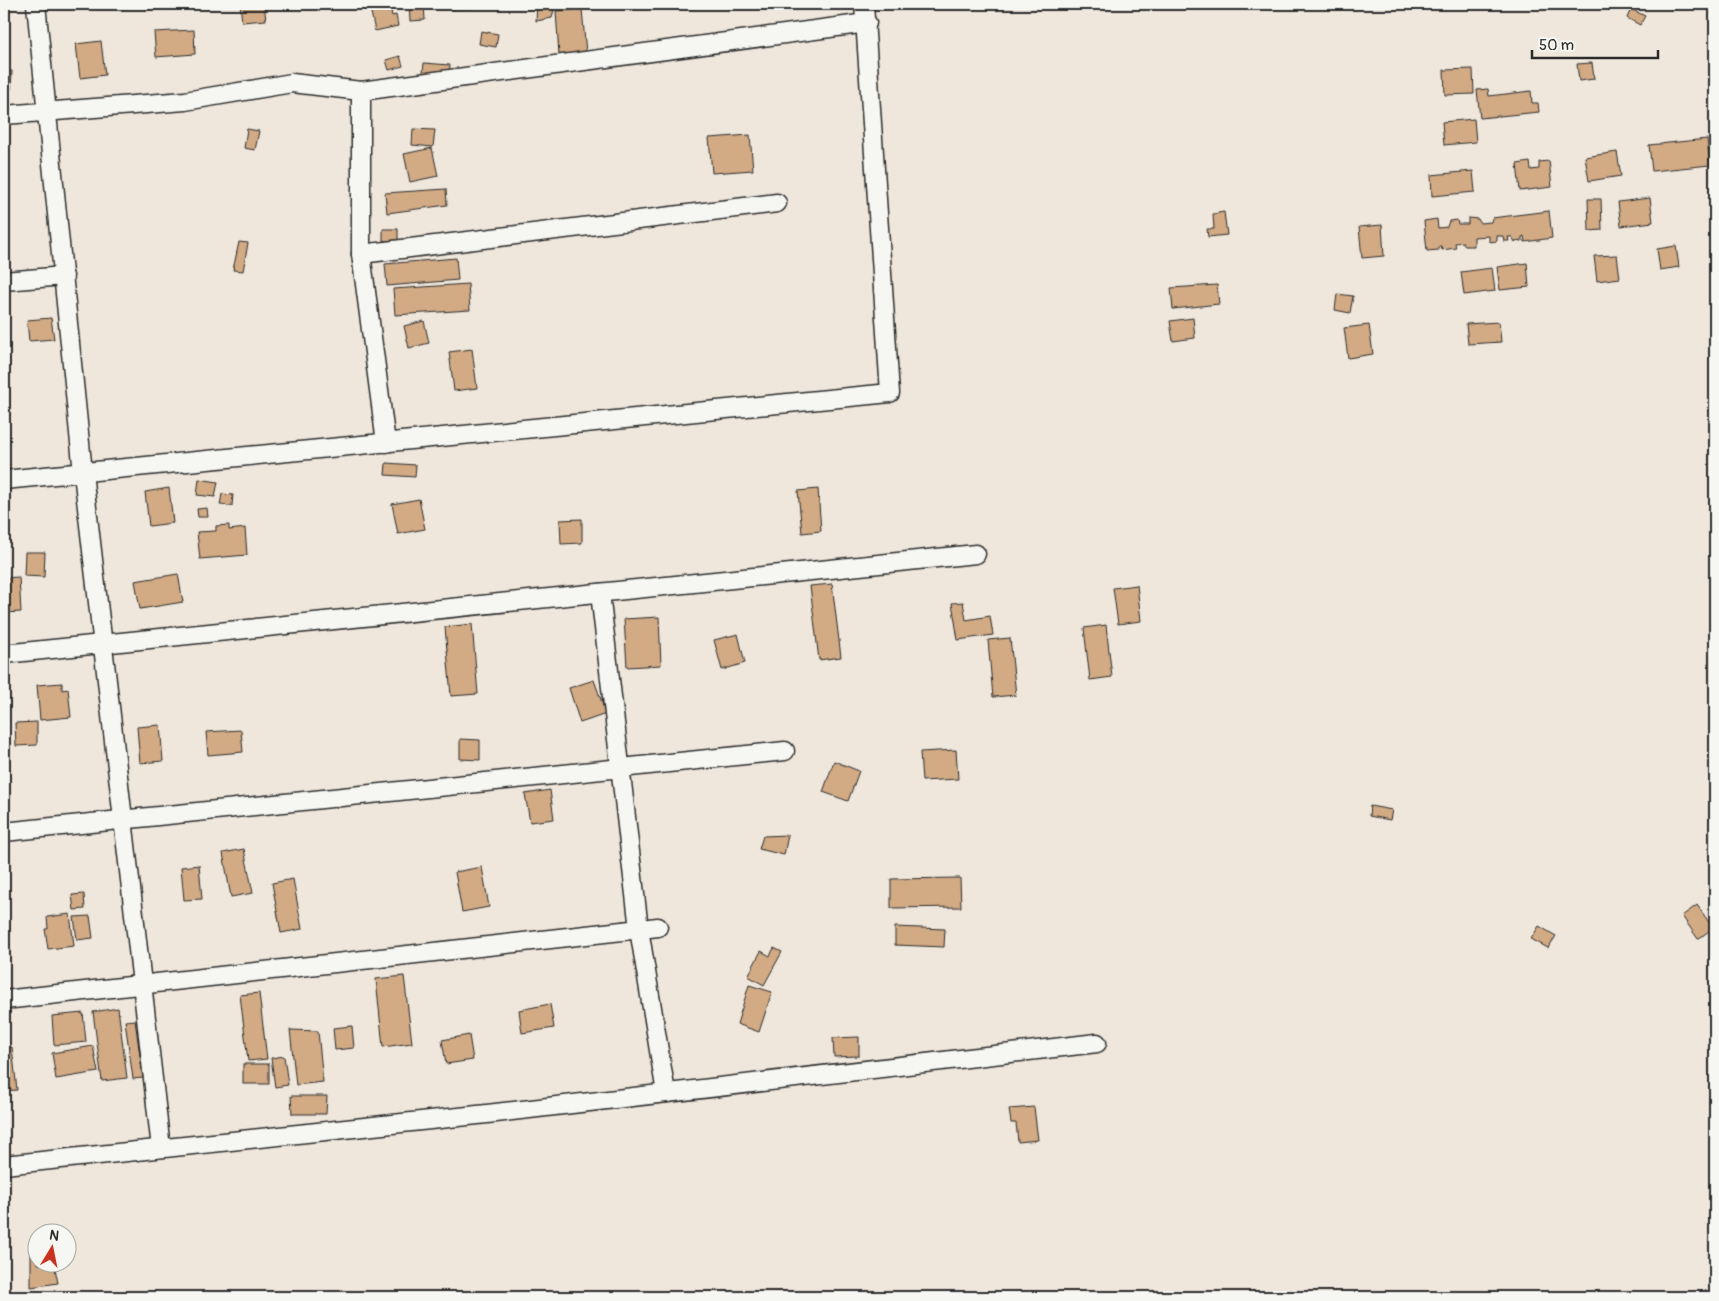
<svg xmlns="http://www.w3.org/2000/svg" width="1719" height="1301" font-family="Pangolin,sans-serif">
	<style>
		.building { fill: #d2aa84; stroke: #2b2b2b }
		.lines { fill: none; stroke-linecap: round; stroke-linejoin: round }
		.street-casing { stroke: #2b2b2b; stroke-width: 21 }
		.street { stroke: #f6f6f2; stroke-width: 18 }
	</style>
	<rect width="100%" height="100%" fill="#efe7dc"/>
	<filter id="ink" filterUnits="userSpaceOnUse"><feTurbulence type="fractalNoise" baseFrequency=".02" numOctaves="2"/><feDisplacementMap in="SourceGraphic" scale="10" xChannelSelector="R" yChannelSelector="G"/><feConvolveMatrix kernelMatrix="1 2 1 2 8 2 1 2 1" color-interpolation-filters="sRGB"/></filter>
	<g filter="url(#ink)">
		<g class="building">
			<polygon points="240,4 264,4 266,20 242,22"/>
			<polygon points="390,4 392,16 396,15 398,26 375,31 370,8"/>
			<polygon points="409,4 424,4 425,20 410,21"/>
			<polygon points="450,4 471,4 471,8 450,9"/>
			<polygon points="537,4 555,4 552,18 536,21"/>
			<polygon points="582,9 586,53 559,55 556,11"/>
			<polygon points="1631,9 1645,16 1640,25 1627,18"/>
			<polygon points="194,30 195,54 156,57 154,32"/>
			<polygon points="481,31 498,34 496,47 479,44"/>
			<polygon points="101,41 105,75 80,78 76,44"/>
			<polygon points="400,56 403,66 389,70 386,60"/>
			<polygon points="424,63 450,65 448,84 422,82"/>
			<polygon points="1592,63 1594,79 1579,81 1577,64"/>
			<polygon points="1473,69 1474,94 1445,95 1444,70"/>
			<polygon points="4,71 12,71 11,90 4,90"/>
			<polygon points="1488,89 1489,96 1531,91 1532,103 1538,103 1539,112 1480,118 1477,90"/>
			<polygon points="1474,119 1476,142 1444,145 1442,122"/>
			<polygon points="247,129 259,131 255,150 244,148"/>
			<polygon points="413,129 435,130 433,147 412,145"/>
			<polygon points="750,135 753,170 712,173 709,138"/>
			<polygon points="1707,139 1710,165 1652,171 1649,145"/>
			<polygon points="432,148 438,176 410,182 404,154"/>
			<polygon points="1617,152 1621,176 1589,181 1585,157"/>
			<polygon points="1549,161 1552,187 1520,191 1517,164 1530,162 1531,170 1539,169 1539,162"/>
			<polygon points="1473,171 1475,192 1432,196 1431,175"/>
			<polygon points="446,189 447,205 387,213 385,193"/>
			<polygon points="1650,198 1653,222 1621,226 1618,202"/>
			<polygon points="1588,199 1601,199 1602,230 1589,231"/>
			<polygon points="1549,211 1552,238 1525,242 1524,236 1522,237 1522,241 1515,242 1512,237 1508,237 1509,241 1504,241 1503,236 1497,236 1497,241 1489,242 1489,236 1474,237 1474,246 1465,246 1463,242 1455,243 1456,248 1442,250 1441,246 1439,246 1439,250 1427,251 1424,221 1437,219 1438,228 1447,227 1449,221 1457,220 1458,224 1468,224 1468,218 1478,219 1480,223 1491,222 1492,218"/>
			<polygon points="1224,212 1227,235 1208,237 1207,229 1214,229 1213,214"/>
			<polygon points="1382,225 1384,256 1362,258 1359,227"/>
			<polygon points="383,229 398,229 398,240 383,241"/>
			<polygon points="239,242 248,243 243,271 233,270"/>
			<polygon points="1676,246 1679,267 1660,270 1657,249"/>
			<polygon points="1617,255 1620,278 1597,281 1594,256"/>
			<polygon points="456,258 458,280 387,286 385,264"/>
			<polygon points="1527,263 1529,287 1500,290 1497,267"/>
			<polygon points="1492,268 1495,291 1464,295 1461,272"/>
			<polygon points="468,284 470,310 395,315 393,289"/>
			<polygon points="1217,285 1219,304 1173,309 1171,288"/>
			<polygon points="1337,294 1353,296 1350,313 1335,310"/>
			<polygon points="51,318 54,339 29,341 27,320"/>
			<polygon points="1193,318 1195,338 1173,341 1170,321"/>
			<polygon points="424,321 429,343 409,348 404,326"/>
			<polygon points="1499,322 1501,342 1468,344 1466,324"/>
			<polygon points="1369,325 1373,354 1348,358 1344,328"/>
			<polygon points="472,349 477,388 454,391 449,352"/>
			<polygon points="386,463 416,465 415,477 385,475"/>
			<polygon points="199,479 218,482 215,497 197,495"/>
			<polygon points="169,488 173,523 149,526 145,492"/>
			<polygon points="818,489 821,531 802,533 798,491"/>
			<polygon points="222,494 233,495 232,506 220,505"/>
			<polygon points="419,499 425,529 398,534 392,504"/>
			<polygon points="207,508 208,517 198,517 197,509"/>
			<polygon points="582,519 582,543 561,544 560,520"/>
			<polygon points="229,525 229,530 245,528 247,555 200,559 197,532 216,531 216,526"/>
			<polygon points="25,552 45,552 44,577 24,576"/>
			<polygon points="178,574 183,602 140,609 135,581"/>
			<polygon points="19,577 21,612 4,613 4,578"/>
			<polygon points="832,584 841,657 819,660 810,586"/>
			<polygon points="1137,585 1141,621 1118,624 1113,588"/>
			<polygon points="963,602 966,620 990,616 993,635 958,640 952,603"/>
			<polygon points="659,617 661,665 627,667 624,619"/>
			<polygon points="472,624 478,694 451,696 445,627"/>
			<polygon points="1106,625 1112,677 1090,680 1084,628"/>
			<polygon points="738,634 745,663 722,670 714,640"/>
			<polygon points="1010,638 1016,695 993,697 988,640"/>
			<polygon points="594,680 606,714 580,723 569,688"/>
			<polygon points="62,683 62,690 68,689 71,717 40,720 37,685"/>
			<polygon points="37,722 37,745 16,746 15,723"/>
			<polygon points="160,725 163,761 140,763 137,727"/>
			<polygon points="241,730 243,752 208,755 206,732"/>
			<polygon points="460,739 480,740 480,760 460,759"/>
			<polygon points="956,750 958,779 922,781 920,752"/>
			<polygon points="834,761 859,771 848,801 823,792"/>
			<polygon points="550,790 554,819 530,822 525,794"/>
			<polygon points="1370,806 1392,810 1390,820 1369,816"/>
			<polygon points="788,835 784,855 759,849 763,836"/>
			<polygon points="244,849 253,893 231,897 223,853"/>
			<polygon points="199,865 202,899 184,900 181,867"/>
			<polygon points="482,867 489,907 462,912 455,872"/>
			<polygon points="960,878 961,907 891,908 891,879"/>
			<polygon points="293,879 302,929 281,933 272,883"/>
			<polygon points="84,894 85,909 74,910 72,895"/>
			<polygon points="1697,905 1713,928 1698,939 1682,916"/>
			<polygon points="70,914 74,946 48,949 45,929 48,929 47,917"/>
			<polygon points="90,916 93,938 77,940 74,917"/>
			<polygon points="1539,926 1556,936 1548,948 1531,939"/>
			<polygon points="895,927 945,929 944,947 895,945"/>
			<polygon points="774,948 782,952 764,985 748,976 761,951 770,956"/>
			<polygon points="404,976 412,1043 383,1047 376,979"/>
			<polygon points="749,985 772,992 759,1032 737,1024"/>
			<polygon points="259,993 267,1059 248,1061 240,995"/>
			<polygon points="550,1004 554,1028 522,1033 519,1010"/>
			<polygon points="118,1008 127,1078 102,1081 93,1012"/>
			<polygon points="83,1013 86,1042 54,1045 52,1016"/>
			<polygon points="135,1020 143,1078 133,1079 125,1021"/>
			<polygon points="352,1026 354,1048 335,1050 333,1028"/>
			<polygon points="290,1030 318,1031 323,1082 296,1085"/>
			<polygon points="469,1035 473,1060 446,1064 442,1040"/>
			<polygon points="859,1037 859,1056 834,1057 833,1038"/>
			<polygon points="93,1046 98,1072 56,1079 52,1053"/>
			<polygon points="12,1047 17,1090 4,1091 4,1048"/>
			<polygon points="284,1056 288,1085 275,1087 271,1058"/>
			<rect x="243" y="1064" width="26" height="20"/>
			<polygon points="291,1096 327,1096 326,1114 292,1114"/>
			<polygon points="1034,1107 1038,1140 1018,1142 1016,1123 1011,1123 1009,1109"/>
			<polygon points="31,1251 38,1251 38,1264 54,1264 58,1283 31,1287"/>
		</g>
		<g class="lines">
			<g class="street-casing">
				<g id="street">
					<polyline points="36,4 83,473 161,1148"/>
					<polyline points="361,91 361,254 386,443"/>
					<polyline points="4,115 185,101 292,83 361,91 867,23"/>
					<polyline points="361,254 777,203"/>
					<polyline points="4,281 64,276"/>
					<polyline points="4,480 890,393 864,4"/>
					<polyline points="600,593 639,929 666,1093"/>
					<polyline points="4,654 976,554"/>
					<polyline points="4,832 785,751"/>
					<polyline points="4,1000 658,927"/>
					<polyline points="4,1165 487,1114 1097,1043"/>
				</g>
			</g>
			<use href="#street" class="street"/>
		</g>
	</g>
	<rect width="1719" height="1301" fill="none" stroke="#f6f6f2" stroke-width="20"/>
	<rect x="10" y="10" width="1699" height="1281" fill="none" stroke="#2b2b2b" stroke-width="2" filter="url(#ink)"/>
	<g transform="translate(52 1248) rotate(10)"><circle r="24" fill="#f6f6f2" stroke="#a5a5a2"/>
	<path d="M0-4L9 19L0 12L-9 19Z" fill="#c8321e"/>
	<text y="-8" font-size="14" font-weight="bold" text-anchor="middle" fill="#2b2b2b">N</text>
	</g>
	<path d="M1532 50v8h126v-8" fill="none" stroke="#2b2b2b" stroke-width="2.5"/>
	<text x="1539" y="50" font-size="15" fill="#2b2b2b" stroke="#f6f6f2" stroke-width="4" paint-order="stroke">50 m</text>
</svg>
